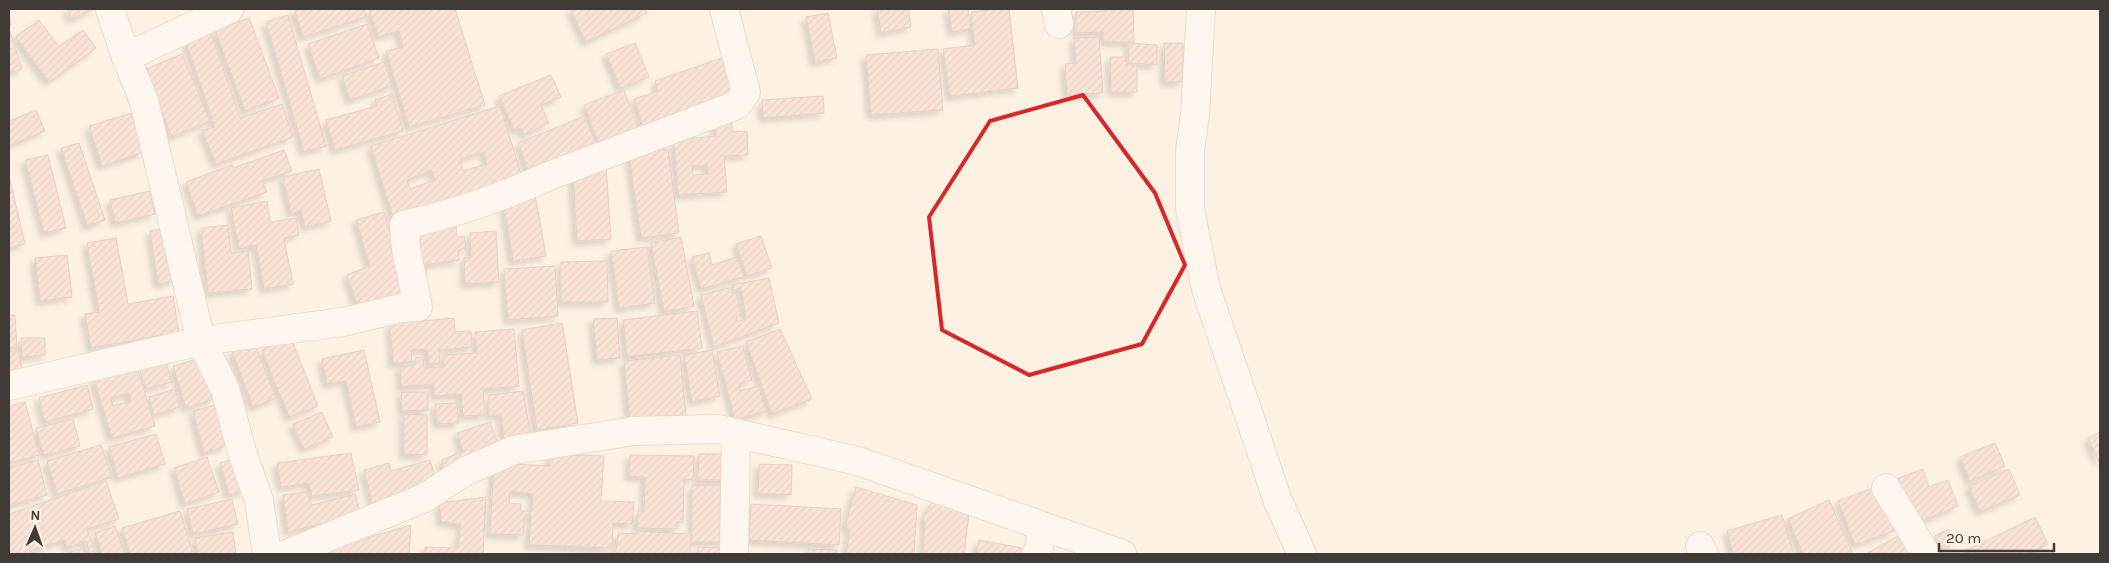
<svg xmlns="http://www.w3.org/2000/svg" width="2109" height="563" font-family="Karla,sans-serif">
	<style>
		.building { fill: url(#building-hatch); stroke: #beaca7; fill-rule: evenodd; filter: url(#shadow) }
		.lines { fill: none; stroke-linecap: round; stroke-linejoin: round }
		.minor-casing { stroke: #cdc1b4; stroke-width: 30 }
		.minor { stroke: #fff; stroke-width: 28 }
		.marked { fill: none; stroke: #d62828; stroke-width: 4; stroke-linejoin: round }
	</style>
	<defs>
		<pattern id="building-hatch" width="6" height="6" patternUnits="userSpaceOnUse" patternTransform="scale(1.25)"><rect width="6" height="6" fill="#f5d0c6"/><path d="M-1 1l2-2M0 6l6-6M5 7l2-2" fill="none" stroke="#d3b4ab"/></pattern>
		<filter id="shadow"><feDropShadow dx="-4.5" dy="4.5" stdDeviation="2.5" flood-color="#0004"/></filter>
	</defs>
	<rect width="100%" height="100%" fill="#fdf1e4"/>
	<g class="building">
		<polygon points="9,9 11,25 9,25"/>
		<polygon points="67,9 95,9 72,19"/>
		<polygon points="294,9 364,9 366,17 303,37"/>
		<polygon points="369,9 455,9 485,105 409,127 386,51 403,47 399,31 378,37"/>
		<polygon points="570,9 644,9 647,13 586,42"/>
		<polygon points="877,9 908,9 911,27 881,33"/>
		<polygon points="948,9 968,9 971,29 952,32"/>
		<polygon points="998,9 1009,9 1018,88 950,96 943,49 975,45 971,12"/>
		<polygon points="1105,9 1133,9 1134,42 1103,42 1103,32 1076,33 1076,12 1105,11"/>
		<polygon points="828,13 837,58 815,62 806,17"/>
		<polygon points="288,15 326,146 304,152 266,22"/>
		<polygon points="249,18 279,98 245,111 215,30"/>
		<polygon points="39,20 59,47 83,30 96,48 49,82 16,37"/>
		<polygon points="367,24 379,58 320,79 308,44"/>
		<polygon points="9,31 10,31 22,69 9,73"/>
		<polygon points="211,33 240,118 282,104 293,137 216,164 202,130 215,127 186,42"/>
		<polygon points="1099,37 1103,93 1067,95 1065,64 1076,63 1074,38"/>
		<polygon points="635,43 649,77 620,88 606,54"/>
		<polygon points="1129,43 1157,45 1157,65 1128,63"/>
		<polygon points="1164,43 1183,43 1183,82 1165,82"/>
		<polygon points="938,49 943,110 871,115 866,55"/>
		<polygon points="182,54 210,121 172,137 144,70"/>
		<polygon points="1110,57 1126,57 1126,65 1137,65 1137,92 1111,92"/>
		<polygon points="722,58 735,95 643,127 634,99 658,91 655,81"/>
		<polygon points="384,62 392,86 350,100 342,76"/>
		<polygon points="551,75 561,97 541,105 549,123 524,135 521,128 514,130 499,96"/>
		<polygon points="624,90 638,127 598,142 584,105"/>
		<polygon points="392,94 403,131 335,150 326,120 377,106 375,100"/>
		<polygon points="823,96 824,113 763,118 762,100"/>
		<path d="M500,106L523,180L395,224L371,146ZM484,152L487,164L463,171L460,159ZM432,171L435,180L410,189L407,180Z"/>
		<polygon points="36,110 45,131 9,146 9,121"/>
		<polygon points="132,113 144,152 102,166 89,126"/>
		<polygon points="585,116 599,151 531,177 518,143"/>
		<path d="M732,120V132L747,131L748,155L724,156L727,192L678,195L674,140L716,136L715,121ZM707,165L708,174L693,175L692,166Z"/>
		<polygon points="79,143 105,220 87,226 61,148"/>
		<polygon points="668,149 679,233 641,238 629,154"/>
		<polygon points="284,150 292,171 262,181 267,192 198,216 186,182 232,165 233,168"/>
		<polygon points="48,155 66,228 44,233 25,160"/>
		<polygon points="606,165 611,239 577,241 573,175"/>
		<polygon points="319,169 331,221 305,227 301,211 291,213 283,177"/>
		<polygon points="9,176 25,244 9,248"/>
		<polygon points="150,191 155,214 115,223 110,200"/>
		<polygon points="535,195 546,256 513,261 504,205"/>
		<polygon points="267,201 270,222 296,218 299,235 284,238 293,284 264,289 256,245 239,249 231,208"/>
		<polygon points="384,212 407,291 358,307 347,275 370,266 356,220"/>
		<polygon points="228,225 231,253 248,251 252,289 208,293 201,228"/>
		<polygon points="456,226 457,237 464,236 466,248 458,250 459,260 417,266 413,232"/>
		<polygon points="166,228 175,281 158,284 150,231"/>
		<polygon points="496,231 499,282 465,284 464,258 471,257 470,233"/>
		<polygon points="761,236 772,268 747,276 736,244"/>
		<polygon points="681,237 694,306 664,312 651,243"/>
		<polygon points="116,238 128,304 173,296 179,332 91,348 85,314 99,312 87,243"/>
		<polygon points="647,247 655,303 619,308 611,251"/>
		<polygon points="709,253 712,265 737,257 744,277 701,289 692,257"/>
		<polygon points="67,255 72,297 40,301 35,258"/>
		<polygon points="607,261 608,302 561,302 561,262"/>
		<polygon points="555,266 558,316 508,320 504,269"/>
		<polygon points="769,278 779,323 714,347 701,295 728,288 729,292 736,293 741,314 736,317 738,322 746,318 741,288 733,290 732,285"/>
		<polygon points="697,311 702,348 627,357 623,320"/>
		<polygon points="9,315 15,315 17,348 9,348"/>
		<polygon points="454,318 455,332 471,331 472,347 439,350 440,363 429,364 427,349 411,350 412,362 393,363 390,324"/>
		<polygon points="617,318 620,358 597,360 593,319"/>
		<polygon points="562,323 578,423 537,430 522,330"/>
		<polygon points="514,329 519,386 483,389 485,415 463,416 461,394 434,396 434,384 401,387 400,367 415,365 415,358 423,357 424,368 444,367 443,355 477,353 475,332"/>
		<polygon points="780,329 812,399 772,414 746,342"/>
		<polygon points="21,338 45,338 45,355 22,357"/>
		<polygon points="291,338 318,406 289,417 262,350"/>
		<polygon points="254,342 276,398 253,407 232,351"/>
		<polygon points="743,346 752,380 739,384 740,391 759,386 766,411 735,420 717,352"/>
		<polygon points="18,350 24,378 9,381 9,352"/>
		<polygon points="364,350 380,422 356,427 346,381 327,384 322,359"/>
		<polygon points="712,350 720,396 692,402 684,355"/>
		<polygon points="680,355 686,415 630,421 624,361"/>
		<polygon points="201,358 214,399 186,408 173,366"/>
		<polygon points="166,362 172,382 146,389 140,370"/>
		<path d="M137,367L155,426L112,438L94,379ZM129,393L131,401L113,406L111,398Z"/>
		<polygon points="87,385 93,409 45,422 39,398"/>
		<polygon points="175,389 180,407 154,415 149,397"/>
		<polygon points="523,391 531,437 504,440 501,415 489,415 489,395"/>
		<polygon points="401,392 428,392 428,410 402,411"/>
		<polygon points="25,402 39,455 9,463 9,406"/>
		<polygon points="457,403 459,423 437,424 435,404"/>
		<polygon points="215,405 226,446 204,453 193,411"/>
		<polygon points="322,412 333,437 304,449 293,424"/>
		<polygon points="404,414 427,415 427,455 404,454"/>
		<polygon points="73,419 80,446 44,455 36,428"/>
		<polygon points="490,422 501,452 443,476 442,460 463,451 457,433"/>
		<polygon points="2100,432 2100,464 2088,438"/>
		<polygon points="156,434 165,464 118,478 109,447"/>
		<polygon points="1995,443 2005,466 1970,481 1960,457"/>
		<polygon points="101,445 112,477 57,494 47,461"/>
		<polygon points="351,453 359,490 312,496 309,483 281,487 277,463"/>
		<path d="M550,454L604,456L601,501L634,502L632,524L613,523L612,548L529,545L531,515H525L523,535L490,534L494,463L550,466ZM510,491L533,494L532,511H521V504L509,503Z"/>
		<polygon points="699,454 729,454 729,480 698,480"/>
		<polygon points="630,455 694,456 693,480 684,479 683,523 677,522 677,529 637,528 638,511 644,511 645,477 629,476"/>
		<polygon points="207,457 219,492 185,504 174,468"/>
		<polygon points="237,458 246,490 229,495 220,463"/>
		<polygon points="38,460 47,495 9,505 9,468"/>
		<polygon points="430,460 438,487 373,505 364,470 389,463 391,471"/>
		<polygon points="759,464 792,465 791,495 758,493"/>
		<polygon points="1923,469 1929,487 1948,480 1958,506 1918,523 1896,479"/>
		<polygon points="2009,469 2020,495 1980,512 1969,486"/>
		<polygon points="106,481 119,519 87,529 96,554 90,554 86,541 67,548 64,540 29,551 30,554 9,554 9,514"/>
		<polygon points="692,485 728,485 727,542 692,542"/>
		<polygon points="1878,486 1894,531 1855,545 1838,501"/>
		<polygon points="856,487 917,505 914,554 846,554 850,530 845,527"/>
		<polygon points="306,492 312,505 355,494 361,514 288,532 283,495"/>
		<polygon points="486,497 483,554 425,554 425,547 458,548 461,524 441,522 439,503"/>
		<polygon points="232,499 238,524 193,534 187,509"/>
		<polygon points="1829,500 1853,554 1803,554 1788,519"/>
		<polygon points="932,502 969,513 964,554 923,554 925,524 923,518"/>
		<polygon points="751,504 841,509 839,545 749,540"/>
		<polygon points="180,511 193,554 130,554 122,528"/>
		<polygon points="1782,515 1794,554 1733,554 1727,531"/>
		<polygon points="2035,517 2048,544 2028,554 1970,554 1967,550"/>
		<polygon points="411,525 409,554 327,554 327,548 333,548"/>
		<polygon points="115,526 125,554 102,554 95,533"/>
		<polygon points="1948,529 1955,542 1942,549 1935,536"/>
		<polygon points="638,531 691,534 690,554 614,554 614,551 616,551 618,533 638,534"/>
		<polygon points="233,532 236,554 198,554 195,538"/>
		<polygon points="1900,535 1911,554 1866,554"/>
		<polygon points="979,540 1022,548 1020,554 976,554"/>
		<polygon points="698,547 730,548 730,554 698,554"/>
		<polygon points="83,548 85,554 65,554"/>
		<polygon points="808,549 837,550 837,554 808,554"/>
	</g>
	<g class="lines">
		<g class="minor-casing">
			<g id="minor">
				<polyline points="110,9 126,57 144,101 201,341 225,389 242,452 259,501 267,554"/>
				<polyline points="1056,9 1059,24"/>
				<polyline points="1201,9 1195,115 1190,151 1190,209 1206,289 1278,501 1302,554"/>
				<polyline points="126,57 229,9"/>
				<path d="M9,386L201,341L343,322L401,308L418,307L406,249L404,225C453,214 503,197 549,176L737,105L746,92L724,9"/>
				<polyline points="1886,488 1926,554"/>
				<polyline points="1700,546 1704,554"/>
				<polyline points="287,554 424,498 466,471 514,450 634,431 718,429 858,461 1122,554"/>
				<polyline points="734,554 736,433"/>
				<polyline points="1037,554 1044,527"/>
			</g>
		</g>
		<use href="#minor" class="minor"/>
	</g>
	<path d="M0 0H2109V563H0ZM1083,95L1155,193L1185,265L1142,344L1029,375L942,330L929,217L990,121Z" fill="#fdf1e4" fill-opacity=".55" fill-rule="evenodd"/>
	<path class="marked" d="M1083,95L1155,193L1185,265L1142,344L1029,375L942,330L929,217L990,121Z"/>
	<rect width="2109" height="563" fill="none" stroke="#403b36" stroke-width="20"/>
	<g transform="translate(35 528) rotate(2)" stroke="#fdf1e4" stroke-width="4" paint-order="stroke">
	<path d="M0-4L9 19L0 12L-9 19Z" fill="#403b36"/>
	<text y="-8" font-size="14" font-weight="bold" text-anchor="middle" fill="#403b36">N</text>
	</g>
	<path d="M1939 543v8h115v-8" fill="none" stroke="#403b36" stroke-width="2.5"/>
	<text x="1946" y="543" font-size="15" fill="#403b36" stroke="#fdf1e4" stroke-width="4" paint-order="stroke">20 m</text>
</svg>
